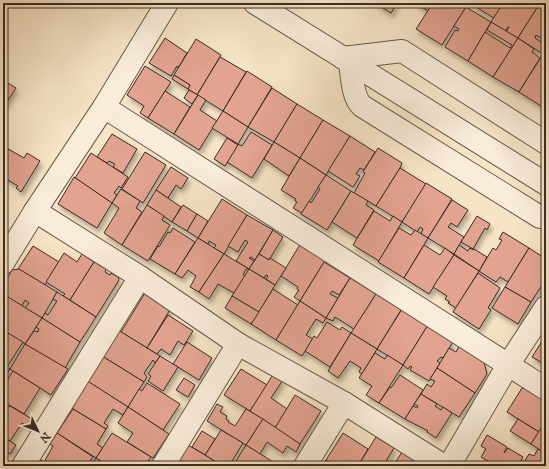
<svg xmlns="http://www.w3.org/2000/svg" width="549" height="469" font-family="'IM FELL English',serif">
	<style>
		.building { fill: #e2a390; stroke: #3a2c24; filter: url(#shadow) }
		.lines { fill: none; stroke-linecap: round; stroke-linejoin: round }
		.minor-casing { stroke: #695a4c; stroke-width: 24 }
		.minor { stroke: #f9edda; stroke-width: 22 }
	</style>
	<defs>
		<filter id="shadow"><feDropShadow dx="2.5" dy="4.5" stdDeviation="2" flood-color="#0004"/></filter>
	</defs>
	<rect width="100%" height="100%" fill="#f6e4c6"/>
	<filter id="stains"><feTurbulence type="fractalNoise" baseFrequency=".005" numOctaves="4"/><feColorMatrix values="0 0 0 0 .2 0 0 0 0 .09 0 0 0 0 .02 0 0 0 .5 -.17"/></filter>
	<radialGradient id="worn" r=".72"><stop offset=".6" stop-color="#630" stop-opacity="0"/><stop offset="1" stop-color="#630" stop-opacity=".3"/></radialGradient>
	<g class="building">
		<polygon points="375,3 397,3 391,13"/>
		<polygon points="415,3 433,3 428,11"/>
		<polygon points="433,3 460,3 466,7 442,45 416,29"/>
		<polygon points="472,3 498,3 502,5 494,18 471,4"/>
		<polygon points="503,3 540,3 518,38 506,32 509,27 508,27 505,31 491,22"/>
		<polygon points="540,3 546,6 546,41 536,35 535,38 546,45 546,49 543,54 518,38"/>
		<polygon points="466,7 491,22 468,61 445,47 455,30 458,31 459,29 454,26"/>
		<polygon points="491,22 518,38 493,77 468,61 485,32 510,48 512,45 487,30"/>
		<polygon points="165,38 187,53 178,68 177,66 171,76 149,63"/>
		<polygon points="518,38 534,49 532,52 540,58 519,92 493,77"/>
		<polygon points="196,39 221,55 197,95 188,89 190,85 174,75"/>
		<polygon points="543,54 546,56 546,105 544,108 519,92"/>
		<polygon points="220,57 246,72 223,111 197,95"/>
		<polygon points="145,66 171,82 148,118 140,113 144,106 127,95"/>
		<polygon points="247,71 272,87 248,127 223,111"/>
		<polygon points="174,75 190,85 188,89 172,79"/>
		<polygon points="3,80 16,88 3,108"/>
		<polygon points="272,88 297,104 274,142 248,127"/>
		<polygon points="189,90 198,95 192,104 184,98"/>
		<polygon points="165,91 190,107 174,134 148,118"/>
		<polygon points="198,95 206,100 200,110 217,121 199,150 174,134"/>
		<polygon points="297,104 323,120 300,158 274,142"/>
		<polygon points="223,111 248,127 238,144 212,128"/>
		<polygon points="323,120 350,136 326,175 300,158"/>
		<polygon points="251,132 272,145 252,178 227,162 238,144 242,146"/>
		<polygon points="112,134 137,149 123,173 113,167 115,164 109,161 107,163 97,157"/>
		<polygon points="350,136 375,152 364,170 360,168 356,174 360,176 353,187 328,171"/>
		<polygon points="227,138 238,145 225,166 214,159"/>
		<polygon points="274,142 300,158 289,176 264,159"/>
		<polygon points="3,146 24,158 27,153 40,161 21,192 16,188 18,186 3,177"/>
		<polygon points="378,148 402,163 400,168 376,206 354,193 365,173 363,172"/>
		<polygon points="145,152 166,165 143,203 122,189"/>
		<polygon points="91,153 128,177 121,188 119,186 114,193 117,195 112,203 75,178"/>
		<polygon points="300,158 326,175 302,213 293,208 297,202 295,201 296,199 281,190"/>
		<polygon points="171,167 188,178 181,189 176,185 168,198 156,190"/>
		<polygon points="400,168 426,184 402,222 376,206"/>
		<polygon points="326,175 351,191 327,230 301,214 309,201 311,203 320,189 318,187"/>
		<polygon points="74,177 112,203 97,228 58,204"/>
		<polygon points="426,183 452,199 428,238 421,234 423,229 420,227 417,232 402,222"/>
		<polygon points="121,189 140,201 136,208 142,212 122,245 104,233 119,208 112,203"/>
		<polygon points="156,190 181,207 172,222 147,205"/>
		<polygon points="351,191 368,201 366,205 374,210 357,238 332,222"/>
		<polygon points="222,199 247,215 224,254 214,248 216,245 209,241 208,244 198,238"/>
		<polygon points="452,200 468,210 457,227 451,223 448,227 464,237 454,254 428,238"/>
		<polygon points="147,205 164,216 162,220 170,225 148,261 122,245"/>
		<polygon points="183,205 197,214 187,231 172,222"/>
		<polygon points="374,211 390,221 393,216 402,222 379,261 353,245"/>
		<polygon points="197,214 208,221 198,238 187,231"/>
		<polygon points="247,215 273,230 255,260 251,257 249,258 254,261 249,269 236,261 248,242 245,240 238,252 228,246"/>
		<polygon points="477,216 490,224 487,230 485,228 473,249 461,242"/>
		<polygon points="173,228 195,242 175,274 150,259 158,246 159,247 168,232 170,233"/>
		<polygon points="399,228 411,235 415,230 428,238 404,278 378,262"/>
		<polygon points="273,230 283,237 269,260 259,254"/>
		<polygon points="503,232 529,248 508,282 500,277 496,282 479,271 493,248 496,250 502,240 499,239"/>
		<polygon points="198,238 224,254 199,292 190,287 196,276 188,270 182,278 175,274"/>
		<polygon points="301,243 326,259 300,301 294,297 299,290 297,289 298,287 281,276"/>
		<polygon points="424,245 440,255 445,248 454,255 429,294 404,278"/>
		<polygon points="459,245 468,251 470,248 473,250 474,249 487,257 479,271 454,254"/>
		<polygon points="33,246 59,262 45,285 18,269"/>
		<polygon points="529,248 546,259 546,279 531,302 505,287"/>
		<polygon points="64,253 77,262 82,254 94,262 70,300 63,296 65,294 46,282"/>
		<polygon points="224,254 249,269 246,269 243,275 245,276 234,293 218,284 209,299 199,292"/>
		<polygon points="259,254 269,260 270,258 286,268 275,285 266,279 268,276 266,275 264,278 249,269"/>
		<polygon points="454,255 479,271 456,308 448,303 450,302 445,299 447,296 433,287"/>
		<polygon points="94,262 106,269 105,272 110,275 111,273 118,277 119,280 96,317 70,300"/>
		<polygon points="324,262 350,278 339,295 332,291 330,294 338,298 326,318 300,301"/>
		<polygon points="19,269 57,292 42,318 25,308 29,303 25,300 22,306 3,294 3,285 12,270"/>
		<polygon points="249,269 275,285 259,312 232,296"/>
		<polygon points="478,273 500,288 488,308 491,310 479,329 453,312"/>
		<polygon points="350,278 376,294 354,329 335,317 333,321 326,318"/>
		<polygon points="505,287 531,302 518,324 492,308"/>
		<polygon points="273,289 298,305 276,340 251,324"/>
		<polygon points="57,292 96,317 80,342 42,318 45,313 48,315 57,301 53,299"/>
		<polygon points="145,293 171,308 147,348 121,332"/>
		<polygon points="376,294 401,310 377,349 351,333"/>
		<polygon points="232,296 259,312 251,324 225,308"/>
		<polygon points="8,297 42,318 25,344 3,330 3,305"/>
		<polygon points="300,301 326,318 323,323 316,319 306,335 313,339 302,356 276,340"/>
		<polygon points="402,309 428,325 403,365 377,349"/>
		<polygon points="168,315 193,331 184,345 178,341 170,355 161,349 157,354 147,348"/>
		<polygon points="42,318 80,342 65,368 25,344 34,331 38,332 39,329 36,327"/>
		<polygon points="327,322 340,330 342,327 351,333 330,367 305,351 314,336 317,338"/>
		<polygon points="428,325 453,342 443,358 441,357 437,361 440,363 429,381 410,370 412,367 410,366 408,369 403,365"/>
		<polygon points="3,330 23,342 7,367 3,365"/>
		<polygon points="118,330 160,356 155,363 153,360 144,373 147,377 144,382 102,356"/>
		<polygon points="351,333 377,349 362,374 359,372 361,368 350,361 338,378 328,371"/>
		<polygon points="546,335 546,365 532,357"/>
		<polygon points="187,342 212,358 199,380 173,364"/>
		<polygon points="25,344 68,369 51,395 10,369"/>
		<polygon points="459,346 484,362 487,374 475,393 437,368 449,348 456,352"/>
		<polygon points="375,353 385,359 387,355 403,365 379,403 366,395 372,386 359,378"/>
		<polygon points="102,356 144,382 128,407 87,381"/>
		<polygon points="160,356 178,367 163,391 148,381 151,376 148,374"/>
		<polygon points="3,365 10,369 3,380"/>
		<polygon points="437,368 475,393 459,417 421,394 427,384 431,387 435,381 430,379"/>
		<polygon points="241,369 267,385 250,411 224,395"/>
		<polygon points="13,371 40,388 24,414 3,401 3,387"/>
		<polygon points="274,373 283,380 271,398 287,409 275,428 250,411"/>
		<polygon points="400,375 423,390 405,419 379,403 390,387 391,388"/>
		<polygon points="184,378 195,385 188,397 176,390"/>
		<polygon points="86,380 128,407 123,415 113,409 104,423 108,426 106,429 70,407"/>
		<polygon points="147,383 180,404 163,430 128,407 139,389 142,391"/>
		<polygon points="522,388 524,388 546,401 546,415 543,419 546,420 539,432 507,412"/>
		<polygon points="421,394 437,404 435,406 441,410 443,407 452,413 436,438 427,432 428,431 405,419 413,406 417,408 418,406 414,404"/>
		<polygon points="295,395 321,411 300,444 275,428"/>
		<polygon points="217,404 223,407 220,412 227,416 226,419 229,421 228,422 235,426 246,409 263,419 246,445 207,421"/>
		<polygon points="6,406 9,407 10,406 32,419 28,427 22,423 10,441 3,437 3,407 5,408"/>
		<polygon points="128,407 169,434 153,458 127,442 133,433 118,423"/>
		<polygon points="73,409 106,429 97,444 103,448 96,458 57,433"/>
		<polygon points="263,419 300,444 296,452 287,446 283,453 267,442 260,454 246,445"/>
		<polygon points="518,419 539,432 531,444 510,431"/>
		<polygon points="546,420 546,454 531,444"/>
		<polygon points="221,430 243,443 229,466 222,466 205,455"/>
		<polygon points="202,431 215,439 205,455 192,447"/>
		<polygon points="57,433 93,457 87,466 50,466 44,462 53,446 50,444"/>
		<polygon points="112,433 151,457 145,466 109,466 96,458"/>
		<polygon points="343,433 368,449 358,466 336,466 326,460"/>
		<polygon points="487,435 507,447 504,453 508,448 523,457 518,466 492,466 493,464 481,457 486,449 481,446"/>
		<polygon points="3,437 16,445 10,454 3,449"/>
		<polygon points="376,437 394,448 386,461 391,464 390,466 358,466"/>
		<polygon points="188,445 205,455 222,466 175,466"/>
		<polygon points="246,445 278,465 277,466 233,466"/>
		<polygon points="538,449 546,454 546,466 522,466 529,454 534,456"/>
		<polygon points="402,452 423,466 393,466"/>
		<polygon points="96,458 109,466 91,466"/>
		<polygon points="41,460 50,466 37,466"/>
		<polygon points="326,460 336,466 322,466"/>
	</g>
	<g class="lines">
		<g class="minor-casing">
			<g id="minor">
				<polyline points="255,3 546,184"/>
				<polyline points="343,58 402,51 546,143"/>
				<path d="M350,62C352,75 352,97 362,106L540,217H546"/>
				<polyline points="104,107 546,389"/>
				<polyline points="35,211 140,277 238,344 344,403 444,466"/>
				<polyline points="3,263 35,211 104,107 167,3"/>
				<polyline points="23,466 140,277"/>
				<polyline points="163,466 238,344"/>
				<polyline points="305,466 344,403"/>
				<polyline points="449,466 508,365 546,307"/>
			</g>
		</g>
		<use href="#minor" class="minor"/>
	</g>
	<rect width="549" height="469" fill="none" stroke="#f6e4c6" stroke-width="16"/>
	<rect x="4" y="4" width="541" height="461" fill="none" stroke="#3a2c24" stroke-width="2"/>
	<rect x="8" y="8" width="533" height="453" fill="none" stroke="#3a2c24"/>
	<g transform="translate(38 431) rotate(133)" stroke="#f9edda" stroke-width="3" paint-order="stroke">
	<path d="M0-3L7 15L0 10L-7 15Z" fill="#3a2c24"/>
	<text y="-6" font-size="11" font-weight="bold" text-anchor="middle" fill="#3a2c24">N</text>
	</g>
	<rect width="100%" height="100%" filter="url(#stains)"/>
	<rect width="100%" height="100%" fill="url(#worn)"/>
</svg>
